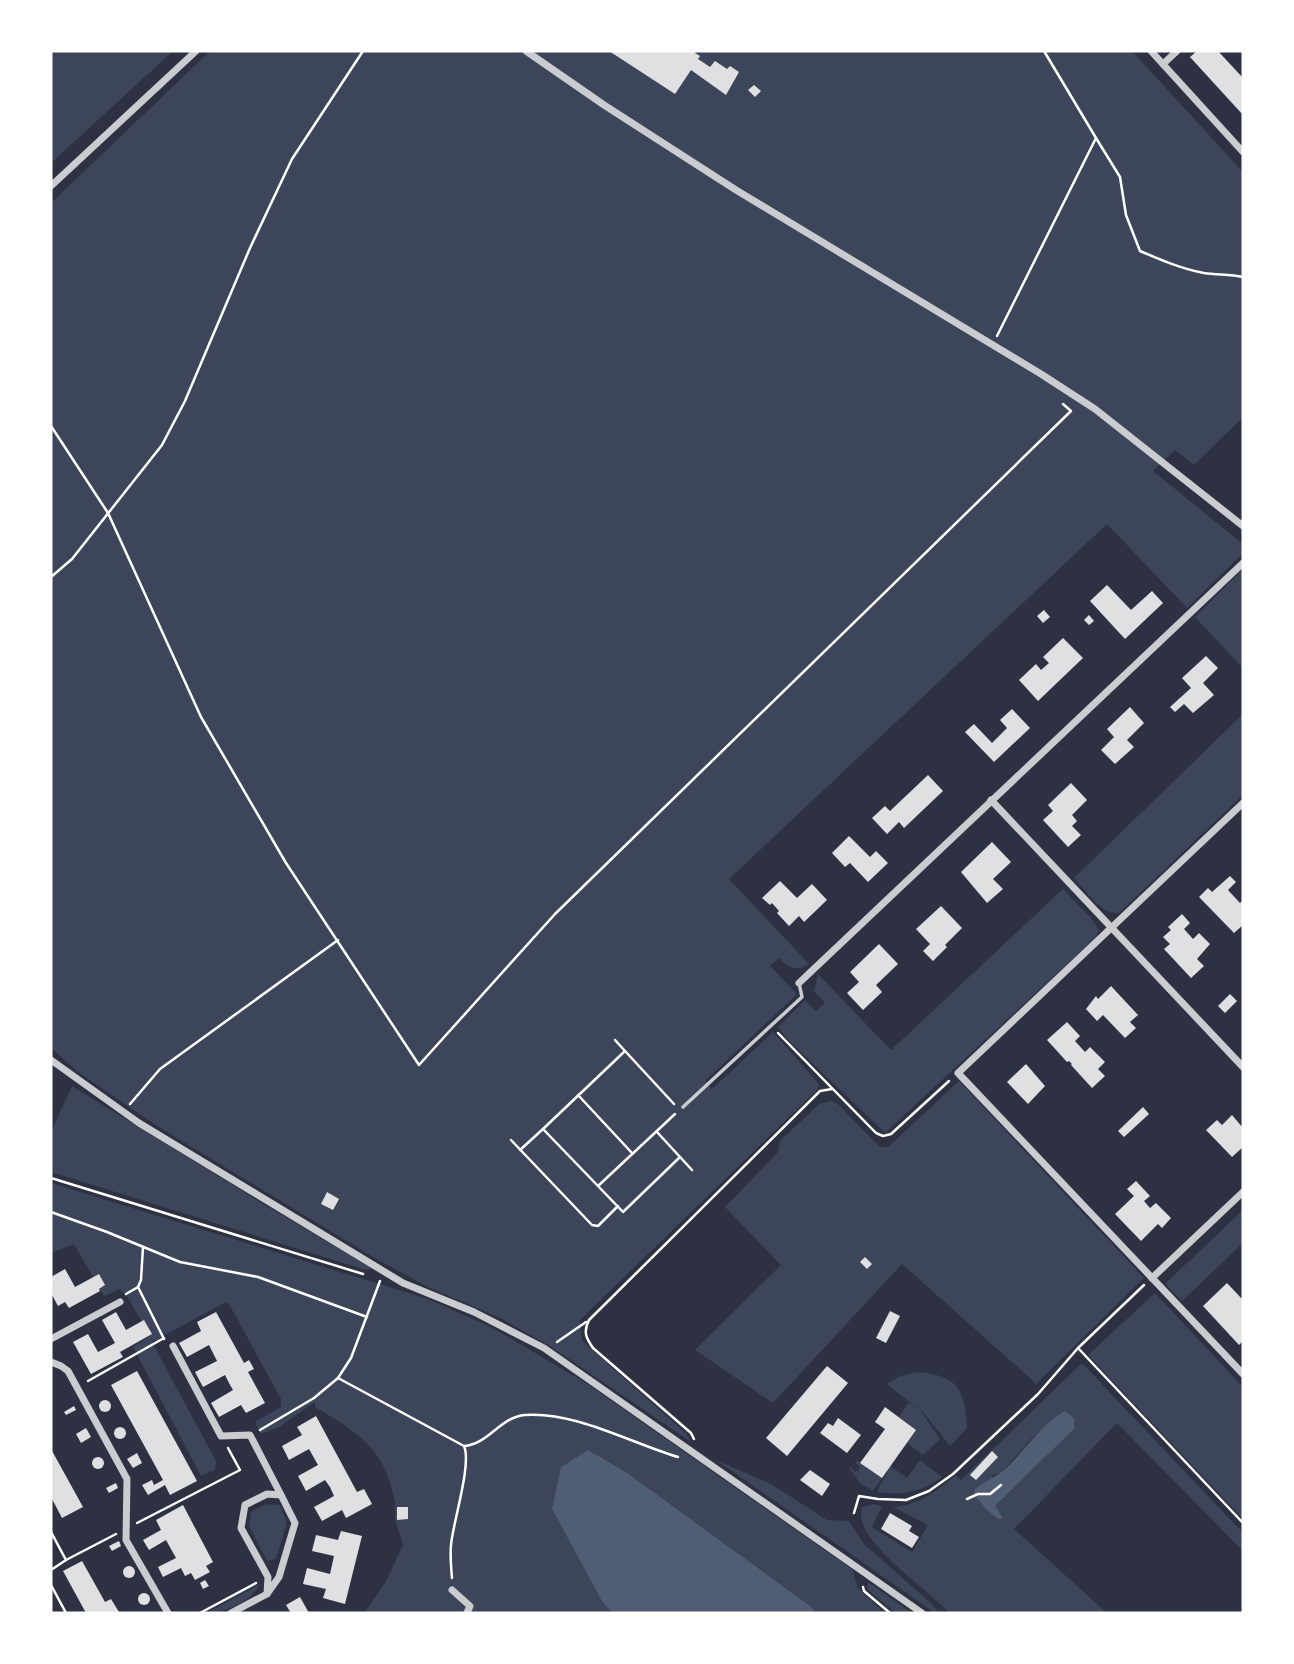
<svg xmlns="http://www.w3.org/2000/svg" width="1294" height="1664" font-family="Jost,sans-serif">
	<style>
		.green { fill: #3c4559; fill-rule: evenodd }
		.water { fill: #4f5d75 }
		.building { fill: #e0e0e3 }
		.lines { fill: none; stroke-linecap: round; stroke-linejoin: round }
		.path { stroke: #fff; stroke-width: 2.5 }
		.service { stroke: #caccd0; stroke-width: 3.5 }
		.minor { stroke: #caccd0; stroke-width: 7 }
	</style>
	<rect width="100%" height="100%" fill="#2d3142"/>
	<g class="green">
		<polygon points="51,51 173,51 51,163"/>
		<path d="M210,51H1132L1243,172V417L1194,465L1175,450L1153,471L1243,544L1242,554L1187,608L1107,524L729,879L809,964C798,972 787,968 779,958L770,966L797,994L705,1081L712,1089L773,1032L819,1084L817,1090L580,1320L582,1341L686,1433L691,1442L550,1346L500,1318L428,1287L378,1260L154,1124L78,1072L51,1048V203Z"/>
		<polygon points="1243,569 1243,668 1195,617"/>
		<path d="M1243,714V795L1119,913C1100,915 1086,890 1074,878Z"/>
		<polygon points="1063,889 1091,918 1099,930 1096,937 885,1133 787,1039 778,1027 805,1000 816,1011 825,1003 814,991 818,974 891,1050"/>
		<polygon points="959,1081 1144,1278 1035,1385 1032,1380 902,1264 773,1403 695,1350 781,1265 725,1207 778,1152 780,1141 819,1104 831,1101 838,1104 880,1147 888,1147"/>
		<polygon points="72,1086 268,1207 372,1268 366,1270 51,1172 51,1132"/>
		<path d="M51,1183L428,1299L495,1329L589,1385L853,1570L857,1587L885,1613H813V1608L626,1472L588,1450L603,1603L613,1613H364L385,1583L403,1545C401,1537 397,1528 395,1519C395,1512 396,1505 394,1498C384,1448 356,1431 315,1407V1402L279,1427L261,1434L255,1422L281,1407V1399L229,1304L224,1303L152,1342L216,1461L215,1470L201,1476L133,1347L150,1336L128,1298L120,1289L104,1296L74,1244L51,1253Z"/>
		<polygon points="1243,1210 1243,1243 1182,1301 1165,1284"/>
		<polygon points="1155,1293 1243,1387 1243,1519 1088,1355"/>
		<path d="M1082,1363L1243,1533V1551L1117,1423L1014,1529L1107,1613H949C930,1590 850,1539 862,1507L873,1504L882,1506L872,1527L912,1552L928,1525L893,1507C919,1505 936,1491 956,1475L961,1480ZM1065,1411L1074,1418V1429L995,1506L992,1476L1002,1472L1032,1438Z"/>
		<path d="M917,1372C958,1375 965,1389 967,1428L950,1446L923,1412L886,1384L900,1376Z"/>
		<polygon points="909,1402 921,1411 940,1439 923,1455 907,1443 916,1430 899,1417"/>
		<polygon points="716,1460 771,1484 827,1520 849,1521 864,1544 932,1604 939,1613 935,1613"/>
		<polygon points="857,1460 882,1478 873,1491 860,1483 849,1468 851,1467 855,1472 858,1471 860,1467 855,1463"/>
		<path d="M920,1460L942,1477C922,1492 902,1496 877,1492L890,1466L907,1478Z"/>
		<polygon points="266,1504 280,1505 287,1523 276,1559 267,1561 249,1526 251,1512"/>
		<polygon points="868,1582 912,1613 895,1613 867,1589"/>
		<path d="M260,1584C251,1602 225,1613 206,1613Z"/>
	</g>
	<g class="water">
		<path d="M1065,1411L1074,1418V1429L995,1506L1003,1518L998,1519L985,1508L974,1494L975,1489C984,1482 996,1477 1004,1470C1025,1451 1039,1426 1065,1411Z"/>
		<polygon points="588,1450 626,1472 813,1608 813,1613 613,1613 603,1603 552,1509 561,1467"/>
	</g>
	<g class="building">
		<polygon points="609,51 696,51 695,53 700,56 698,59 710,67 715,61 727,69 730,66 739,72 726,95 691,70 675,94"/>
		<polygon points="1197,51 1218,51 1243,78 1243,115 1190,57"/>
		<polygon points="754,85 761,91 755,97 748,90"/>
		<polygon points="1107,585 1131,610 1152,591 1163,603 1125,639 1090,601"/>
		<polygon points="1044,610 1050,617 1043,623 1037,616"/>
		<polygon points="1089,615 1094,621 1089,625 1084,620"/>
		<polygon points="1063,638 1083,658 1038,701 1019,680 1036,664 1041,670 1049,663 1043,657"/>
		<polygon points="1206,656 1218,668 1203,683 1214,695 1193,713 1184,704 1175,712 1170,707 1191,688 1182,678"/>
		<polygon points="1130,707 1144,723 1127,740 1134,747 1115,764 1101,750 1114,737 1107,729"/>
		<polygon points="1012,709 1030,728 994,762 965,732 974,724 992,743 1007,728 1000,720"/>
		<polygon points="928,775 943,791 904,828 899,822 887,834 872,818 885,806 890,811"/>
		<polygon points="1071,783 1087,800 1072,815 1077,821 1072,826 1081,835 1068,847 1043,820 1053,811 1048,805"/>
		<polygon points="849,836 870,857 876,851 888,863 868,882 850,863 845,867 832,853"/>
		<polygon points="992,842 1011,862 993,879 1003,889 987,903 961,872"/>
		<polygon points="1230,876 1236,882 1228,890 1240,903 1243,900 1243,925 1234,933 1199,897 1208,888 1212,892"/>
		<polygon points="780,881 797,898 812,884 827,900 804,922 799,916 789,926 777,913 779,911 772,903 770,905 762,898"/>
		<polygon points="941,906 962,928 945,945 947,947 933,961 923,951 930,944 916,929"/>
		<polygon points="1182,914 1190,923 1184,929 1193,939 1199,933 1210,944 1197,959 1204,966 1191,978 1164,949 1170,944 1163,937 1171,930 1168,927"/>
		<polygon points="879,944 898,964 876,985 882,992 863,1010 847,993 859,982 850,972"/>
		<polygon points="1111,986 1138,1015 1130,1022 1136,1028 1125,1038 1103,1015 1097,1021 1086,1009 1096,996 1098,999"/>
		<polygon points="1230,994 1237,1001 1225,1013 1218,1006"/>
		<polygon points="1067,1022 1080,1036 1075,1041 1085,1052 1090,1047 1105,1062 1098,1069 1105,1076 1092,1088 1071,1065 1072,1064 1069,1061 1067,1062 1047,1040"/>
		<polygon points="1026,1064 1045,1086 1028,1104 1007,1082"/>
		<polygon points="1143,1107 1149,1114 1124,1137 1118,1131"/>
		<polygon points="1232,1115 1243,1128 1243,1147 1232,1157 1206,1130 1217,1120 1222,1125"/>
		<polygon points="1136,1181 1150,1196 1144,1201 1150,1208 1156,1203 1171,1218 1162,1228 1158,1224 1141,1241 1115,1214 1134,1196 1127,1189"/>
		<polygon points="327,1192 339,1199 333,1210 321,1204"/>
		<polygon points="865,1257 872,1264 867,1269 860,1262"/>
		<polygon points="65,1269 75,1287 99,1274 105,1285 99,1289 100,1291 69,1308 65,1302 58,1306 51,1293 51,1277"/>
		<polygon points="1227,1283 1243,1300 1243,1341 1239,1345 1203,1306"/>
		<polygon points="890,1311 900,1316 886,1343 876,1338"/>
		<polygon points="116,1312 126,1330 144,1320 152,1334 120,1352 123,1357 91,1374 73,1342 88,1334 98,1352 115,1343 102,1320"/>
		<polygon points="216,1312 244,1363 249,1360 254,1369 248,1372 265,1403 246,1413 241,1405 219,1417 211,1403 233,1390 229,1383 225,1375 203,1387 195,1372 217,1361 209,1345 187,1357 179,1343 201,1331 197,1322"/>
		<polygon points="827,1366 848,1383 787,1456 766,1438"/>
		<polygon points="137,1371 197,1481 170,1495 165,1485 148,1495 142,1485 152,1480 154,1485 163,1480 111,1385"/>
		<circle cx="105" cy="1406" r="6"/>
		<polygon points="74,1406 76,1410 66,1415 64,1412"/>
		<polygon points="885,1407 916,1430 882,1478 860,1463 885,1429 875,1422"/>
		<polygon points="316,1416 357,1492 364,1489 372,1504 346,1518 342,1510 322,1521 314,1507 334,1496 330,1487 325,1480 306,1491 298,1476 318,1465 309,1449 289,1460 282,1446 302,1435 297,1427"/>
		<polygon points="838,1418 861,1435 847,1453 820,1433 828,1423 833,1426"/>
		<circle cx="120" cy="1433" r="6"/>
		<polygon points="86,1428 91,1437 81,1443 76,1434"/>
		<polygon points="51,1449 83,1507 62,1518 51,1497"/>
		<polygon points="992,1451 998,1457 976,1480 970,1475"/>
		<polygon points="137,1453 142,1463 133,1468 127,1459"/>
		<circle cx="98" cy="1463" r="6"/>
		<polygon points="810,1470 830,1484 822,1496 800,1480"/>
		<polygon points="116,1483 118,1488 109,1493 106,1488"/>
		<polygon points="183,1505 213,1562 206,1566 210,1572 195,1580 191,1573 185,1576 181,1568 163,1577 158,1567 176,1558 166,1540 149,1550 143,1540 161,1530 156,1520"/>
		<polygon points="397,1507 408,1507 408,1519 397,1520"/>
		<polygon points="890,1513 912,1526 909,1531 919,1537 912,1548 881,1529"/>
		<polygon points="341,1531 362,1536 345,1604 323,1598 326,1589 303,1584 307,1568 330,1574 334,1556 312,1551 316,1535 338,1540"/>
		<polygon points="119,1541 121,1546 112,1551 109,1546"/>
		<polygon points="82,1561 105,1602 111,1599 119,1612 86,1613 63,1571"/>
		<circle cx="129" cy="1572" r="6"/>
		<polygon points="205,1580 209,1586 203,1589 200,1583"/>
		<circle cx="144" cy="1599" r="6"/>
		<polygon points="300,1597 309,1613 291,1613 286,1605"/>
	</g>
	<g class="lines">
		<g class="path">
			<path d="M1096,138L1120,177L1126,215L1140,251C1161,260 1182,269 1204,273C1217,275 1230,274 1243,277"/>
			<polyline points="997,336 1096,138 1044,51"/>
			<polyline points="51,426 108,513 201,717 286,863 419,1065 555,914 1071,411 1063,404"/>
			<polyline points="51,577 72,559 162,445 185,401 250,248 292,159 363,51"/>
			<polyline points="778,1033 876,1133 883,1136 891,1134 949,1081"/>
			<polyline points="615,1040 625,1051"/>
			<polyline points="578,1095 632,1153"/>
			<polyline points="130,1104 160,1069 338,940"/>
			<polyline points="674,1104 625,1051 543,1129 598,1186 675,1114"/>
			<polyline points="657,1132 692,1170"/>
			<polyline points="511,1140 592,1225 598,1226 618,1206"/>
			<polyline points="520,1150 543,1129"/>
			<polyline points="51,1178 363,1274"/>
			<polyline points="598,1186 623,1212 680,1157"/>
			<polyline points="51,1212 107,1232 180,1262 258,1277 367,1317"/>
			<polyline points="143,1247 141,1280 138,1287 164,1339"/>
			<polyline points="126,1294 138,1287"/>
			<polyline points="557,1342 586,1322"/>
			<polyline points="1078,1348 1243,1523"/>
			<path d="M338,1378L464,1446C472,1464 453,1522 451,1545C450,1555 451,1567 452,1578"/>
			<polyline points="88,1381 164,1338"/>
			<polyline points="260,1430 314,1398 338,1378 351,1358 380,1281"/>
			<path d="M694,1439L691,1433L593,1348C586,1338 583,1332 589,1320L820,1091L832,1089"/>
			<path d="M464,1446C489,1444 500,1417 525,1415C574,1411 631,1443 678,1457"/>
			<polyline points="967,1499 978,1494 990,1494 1001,1485"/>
			<polyline points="854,1513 859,1496 878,1499 906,1500 929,1491 953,1474 1038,1394 1078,1348 1144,1285"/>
			<polyline points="137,1523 240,1470 228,1448"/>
			<polyline points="51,1532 66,1560 51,1570"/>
			<polyline points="66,1560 116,1534"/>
			<polyline points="51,1585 66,1613"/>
			<polyline points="863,1587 864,1591 890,1613"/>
			<polyline points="200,1613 256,1583"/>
		</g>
		<polyline class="service" points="683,1107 802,997 799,983"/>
		<g class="minor">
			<polyline points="526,51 604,105 736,190 1041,374 1095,409 1243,526"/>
			<polyline points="1151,51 1243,152"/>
			<polyline points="1163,64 1177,51"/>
			<polyline points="51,186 196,51"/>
			<polyline points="991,800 1243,1067"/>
			<polyline points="1243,803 958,1073 1243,1374"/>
			<polyline points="799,983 1243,563"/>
			<polyline points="51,1060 139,1123 403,1283 474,1312 544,1348 922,1613"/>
			<polyline points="1152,1278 1243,1192"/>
			<polyline points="51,1339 120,1302"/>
			<polyline points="173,1346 221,1436 250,1435 281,1495"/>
			<polyline points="51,1362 61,1366 68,1371 127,1479 126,1540 168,1613"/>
			<polyline points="452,1590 470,1606 467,1613"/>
			<polyline points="231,1613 267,1594 279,1577 295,1523 281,1495 267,1494 245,1505 241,1528 268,1577 267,1594"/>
		</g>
	</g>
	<rect width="1294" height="1664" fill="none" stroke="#ffffff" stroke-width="105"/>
</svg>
